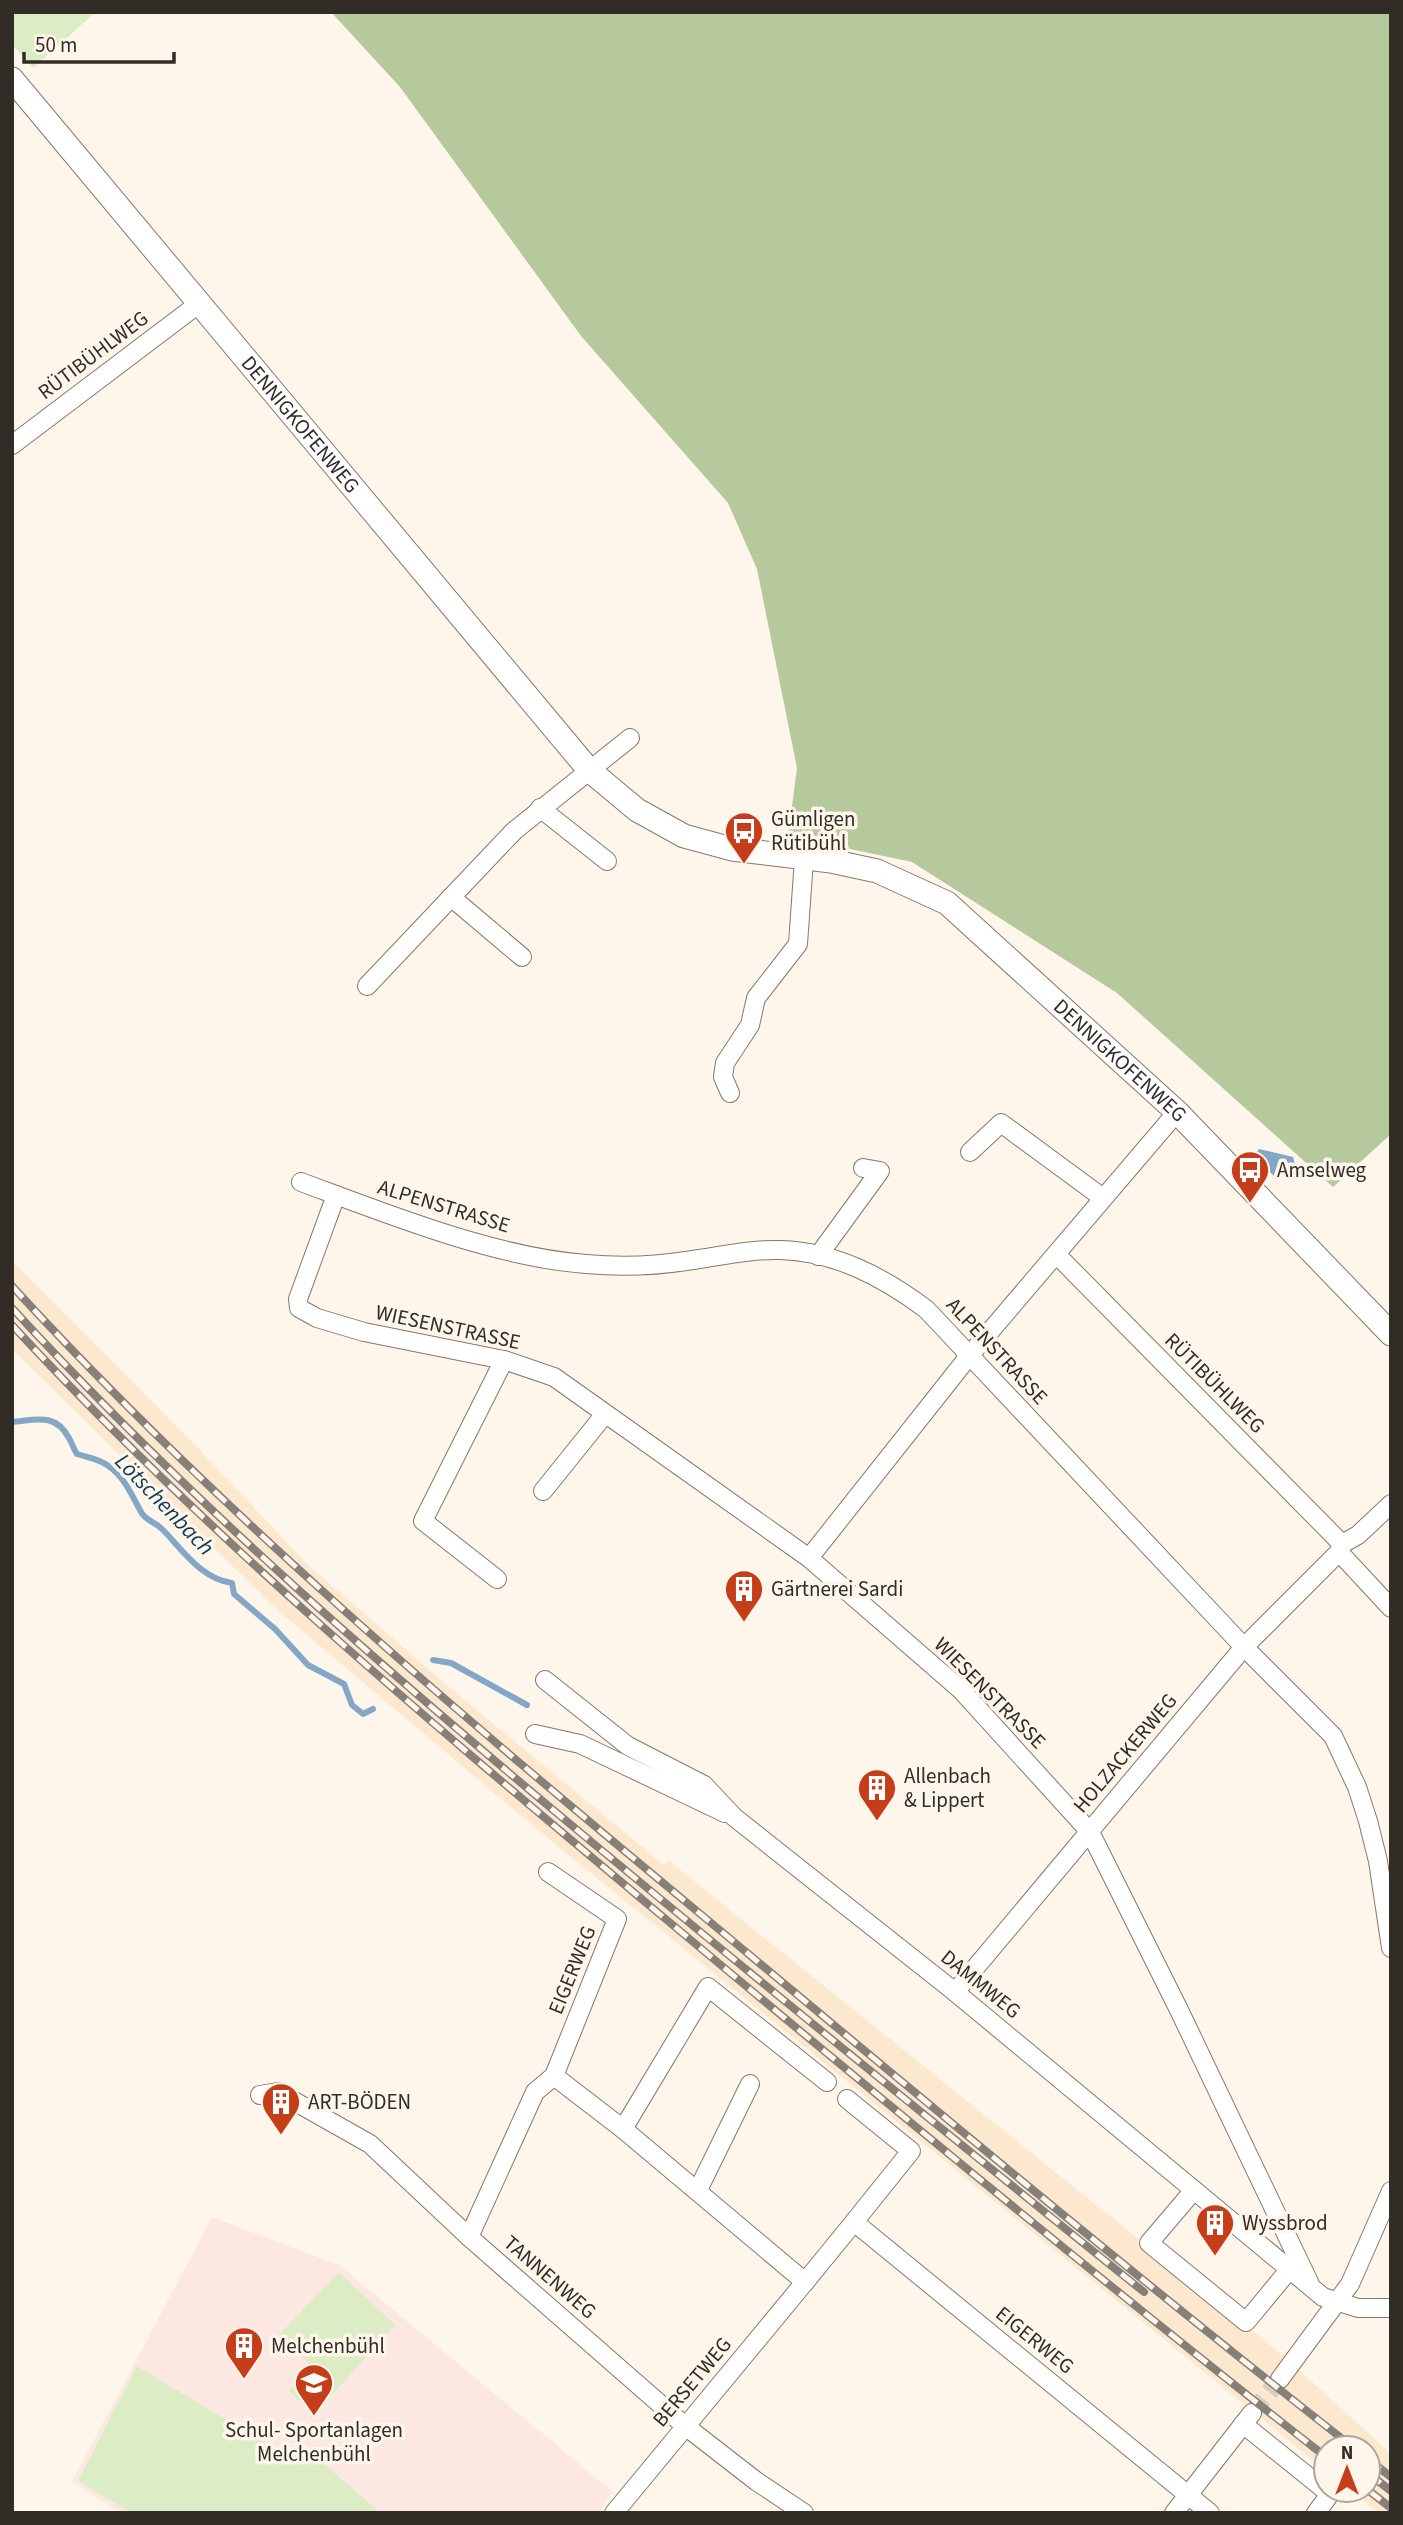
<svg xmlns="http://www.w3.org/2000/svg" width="1403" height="2525" font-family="'Source Sans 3',sans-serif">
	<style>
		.built { fill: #fbe8cf }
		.education { fill: #fce8e1 }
		.green { fill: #dcedc6 }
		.forest { fill: #b6c99d }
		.water { fill: #83a7c7 }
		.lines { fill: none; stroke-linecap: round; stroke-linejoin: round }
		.stream { stroke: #83a7c7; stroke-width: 6 }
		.minor-tunnel { stroke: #d5cec4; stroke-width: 18; stroke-dasharray: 18 9; stroke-linecap: butt }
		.minor-casing { stroke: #867969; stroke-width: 20 }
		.tertiary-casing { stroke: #867969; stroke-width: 25 }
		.minor { stroke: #fff; stroke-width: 18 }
		.tertiary { stroke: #fff; stroke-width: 23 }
		.rail-casing { stroke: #878078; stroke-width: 8 }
		.rail { stroke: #fef6eb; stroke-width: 5; stroke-dasharray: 16; stroke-linecap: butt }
		.labels { text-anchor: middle; stroke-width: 7; stroke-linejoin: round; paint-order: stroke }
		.street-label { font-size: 21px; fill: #322c26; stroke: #fef6eb }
		.poi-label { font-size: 21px; fill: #322c26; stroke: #fef6eb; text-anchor: start }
		.water-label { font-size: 23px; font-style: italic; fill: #0f3a5a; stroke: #fef6eb }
	</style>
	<rect width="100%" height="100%" fill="#fef6eb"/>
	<polygon class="built" points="12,1261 198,1448 308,1565 456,1693 664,1865 669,1861 1285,2357 1391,2454 1391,2513 1379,2513 1350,2490 1368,2490 1368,2448 1326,2448 1326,2471 538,1830 274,1607 12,1349"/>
	<polygon class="education" points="212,2217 339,2265 613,2492 598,2513 122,2513 72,2482"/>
	<g class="green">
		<polygon points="12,12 96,12 33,68 12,44"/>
		<polygon points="339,2272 395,2325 314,2415 289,2391 312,2366 279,2335"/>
		<polygon points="137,2366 288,2457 301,2444 381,2513 131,2513 78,2481"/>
	</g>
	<polygon class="forest" points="331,12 1391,12 1391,1134 1333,1187 1117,993 912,862 788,836 797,768 757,569 728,503 581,336 400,87"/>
	<polygon class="water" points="1259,1149 1293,1157 1296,1167 1285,1177 1274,1176 1254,1156"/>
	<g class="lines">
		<g class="stream">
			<path d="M12,1422C35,1420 55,1412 69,1438C72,1443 73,1448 77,1454C86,1457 99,1459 107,1465C125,1477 131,1494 141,1512C146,1521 155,1522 162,1529C183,1550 201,1579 232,1583L234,1594L275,1629L308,1665L344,1684L352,1705L363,1714L373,1709"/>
			<polyline points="433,1660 451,1663 527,1705"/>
		</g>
		<polyline class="minor-tunnel" points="1252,2413 1280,2379"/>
		<g class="minor-casing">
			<g id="minor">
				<polyline points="12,445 201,302"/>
				<polyline points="540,808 607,861"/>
				<polyline points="451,897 522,957"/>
				<polyline points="367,986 514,831 630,738"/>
				<polyline points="730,1093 723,1077 725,1063 750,1025 756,998 798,944 804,859"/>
				<polyline points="970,1152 1001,1123 1103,1198"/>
				<path d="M301,1182C387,1214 494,1257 586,1264C618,1267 654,1266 686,1261C717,1257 749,1249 781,1250C836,1252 883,1277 926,1309L1244,1647L1333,1736L1357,1787L1368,1821L1378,1861L1391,1948"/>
				<polyline points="336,1195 298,1299 299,1308 317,1318 364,1332 504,1360 554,1377 809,1558 961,1690 1090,1832 1179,2010 1309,2282"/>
				<polyline points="1056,1254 1342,1544"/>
				<polyline points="818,1256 880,1171 863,1168"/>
				<polyline points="543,1491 605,1414"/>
				<polyline points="1339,1552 1391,1608"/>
				<polyline points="809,1558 969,1356 1177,1112"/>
				<polyline points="497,1579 423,1521 504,1360"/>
				<polyline points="545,1680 628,1746 704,1785 734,1817 955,1992 1323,2297 1358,2308 1391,2308"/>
				<polyline points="535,1734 580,1744 725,1813"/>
				<polyline points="955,1992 1244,1647 1339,1552 1342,1544 1358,1535 1391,1504"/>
				<polyline points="554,2076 623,2129 805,2282 854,2222 1210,2513"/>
				<polyline points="260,2095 278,2092 370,2144 469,2237 684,2425 756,2481 804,2513"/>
				<polyline points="847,2099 911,2151 854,2222"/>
				<polyline points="623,2129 708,1987 827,2082"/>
				<polyline points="698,2190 750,2084"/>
				<polyline points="1194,2190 1149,2243 1246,2322 1289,2270"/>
				<polyline points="469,2237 535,2092 554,2076 617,1919 548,1872"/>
				<polyline points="1280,2379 1350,2284 1391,2191"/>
				<polyline points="1243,2424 1330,2494 1316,2513"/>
				<polyline points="614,2513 805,2282"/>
				<polyline points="1174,2513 1252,2413"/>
			</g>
		</g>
		<g class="tertiary-casing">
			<g id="tertiary">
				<path id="s1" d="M12,79L589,770L637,810L684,836L732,849L831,861L877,871L947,903L1177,1112L1391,1334"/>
			</g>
		</g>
		<use href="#minor" class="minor"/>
		<use href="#tertiary" class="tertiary"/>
		<g class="rail-casing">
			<g id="rail">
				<path d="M12,1286C224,1517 463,1717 704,1917C919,2096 1134,2276 1354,2448"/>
				<path d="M12,1308C191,1503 391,1675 594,1844C776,1995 960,2144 1144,2292"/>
				<path d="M12,1325C208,1537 429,1721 650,1906C873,2092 1097,2278 1326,2457"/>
				<polyline points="1368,2459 1391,2477"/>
				<polyline points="1368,2473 1391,2491"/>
				<polyline points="1368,2490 1391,2508"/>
			</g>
		</g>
		<use href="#rail" class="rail"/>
	</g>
	<defs>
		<g id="bus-pin" transform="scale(2.0125)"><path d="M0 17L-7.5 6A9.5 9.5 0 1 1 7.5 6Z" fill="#c63d1a" stroke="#fef6eb"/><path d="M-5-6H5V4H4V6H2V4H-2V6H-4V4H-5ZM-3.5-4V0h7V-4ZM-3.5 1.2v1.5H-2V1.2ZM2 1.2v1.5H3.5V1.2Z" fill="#fff"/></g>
		<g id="building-pin" transform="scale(2.0125)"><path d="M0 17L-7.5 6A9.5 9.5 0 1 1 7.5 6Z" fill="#c63d1a" stroke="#fef6eb"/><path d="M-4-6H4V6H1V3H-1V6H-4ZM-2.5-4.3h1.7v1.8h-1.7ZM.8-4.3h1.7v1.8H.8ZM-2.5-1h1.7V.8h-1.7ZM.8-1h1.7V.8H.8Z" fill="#fff"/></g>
		<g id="school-pin" transform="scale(2.0125)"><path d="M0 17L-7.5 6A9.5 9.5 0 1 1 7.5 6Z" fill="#c63d1a" stroke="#fef6eb"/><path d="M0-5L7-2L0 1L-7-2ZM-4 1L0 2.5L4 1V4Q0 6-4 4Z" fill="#fff"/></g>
	</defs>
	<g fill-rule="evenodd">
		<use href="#bus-pin" x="744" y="831"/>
		<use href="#bus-pin" x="1250" y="1170"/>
		<use href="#building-pin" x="744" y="1589"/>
		<use href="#building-pin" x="877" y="1788"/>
		<use href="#building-pin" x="281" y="2102"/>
		<use href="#building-pin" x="1215" y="2223"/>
		<use href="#building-pin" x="244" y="2346"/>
		<use href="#school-pin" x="314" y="2383"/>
	</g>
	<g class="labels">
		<g class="street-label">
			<text transform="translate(93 355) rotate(-37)" y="7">RÜTIBÜHLWEG</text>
			<text dy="7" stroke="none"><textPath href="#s1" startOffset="450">DENNIGKOFENWEG</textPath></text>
			<text dy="7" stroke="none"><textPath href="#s1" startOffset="1524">DENNIGKOFENWEG</textPath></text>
			<text transform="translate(444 1206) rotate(17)" y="7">ALPENSTRASSE</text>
			<text transform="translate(448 1327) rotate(12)" y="7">WIESENSTRASSE</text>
			<text transform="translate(997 1351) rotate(47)" y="7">ALPENSTRASSE</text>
			<text transform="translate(1215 1383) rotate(45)" y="7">RÜTIBÜHLWEG</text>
			<text transform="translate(990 1693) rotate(45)" y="7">WIESENSTRASSE</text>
			<text transform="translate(1125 1753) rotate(-50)" y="7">HOLZACKERWEG</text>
			<text transform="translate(572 1970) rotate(-68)" y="7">EIGERWEG</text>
			<text transform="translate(981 1984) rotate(39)" y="7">DAMMWEG</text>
			<text transform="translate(550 2277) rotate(41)" y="7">TANNENWEG</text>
			<text transform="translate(1035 2340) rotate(39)" y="7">EIGERWEG</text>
			<text transform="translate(692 2382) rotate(-50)" y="7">BERSETWEG</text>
		</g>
		<g class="poi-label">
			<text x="771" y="826">Gümligen<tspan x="771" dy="24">Rütibühl</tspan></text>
			<text x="1277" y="1177">Amselweg</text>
			<text x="771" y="1596">Gärtnerei Sardi</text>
			<text x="904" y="1783">Allenbach<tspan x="904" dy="24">&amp; Lippert</tspan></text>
			<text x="308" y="2109">ART-BÖDEN</text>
			<text x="1242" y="2230">Wyssbrod</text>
			<text x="271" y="2353">Melchenbühl</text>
			<text x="314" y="2437" text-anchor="middle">Schul- Sportanlagen<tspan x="314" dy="24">Melchenbühl</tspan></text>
		</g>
		<g class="water-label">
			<text transform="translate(165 1504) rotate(46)" y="8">Lötschenbach</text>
		</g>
	</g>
	<rect width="1403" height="2525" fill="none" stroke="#322c26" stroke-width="28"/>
	<g transform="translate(1347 2469)"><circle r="33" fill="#fef6eb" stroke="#aca59c" stroke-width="2"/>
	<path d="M0-5L12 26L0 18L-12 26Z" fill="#c63d1a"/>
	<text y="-10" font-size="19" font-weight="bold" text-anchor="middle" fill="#322c26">N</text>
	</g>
	<path d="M24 52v10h150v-10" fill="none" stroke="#322c26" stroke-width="3.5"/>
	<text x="35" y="52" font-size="21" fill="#322c26" stroke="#fef6eb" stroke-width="5" paint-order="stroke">50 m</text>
</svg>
